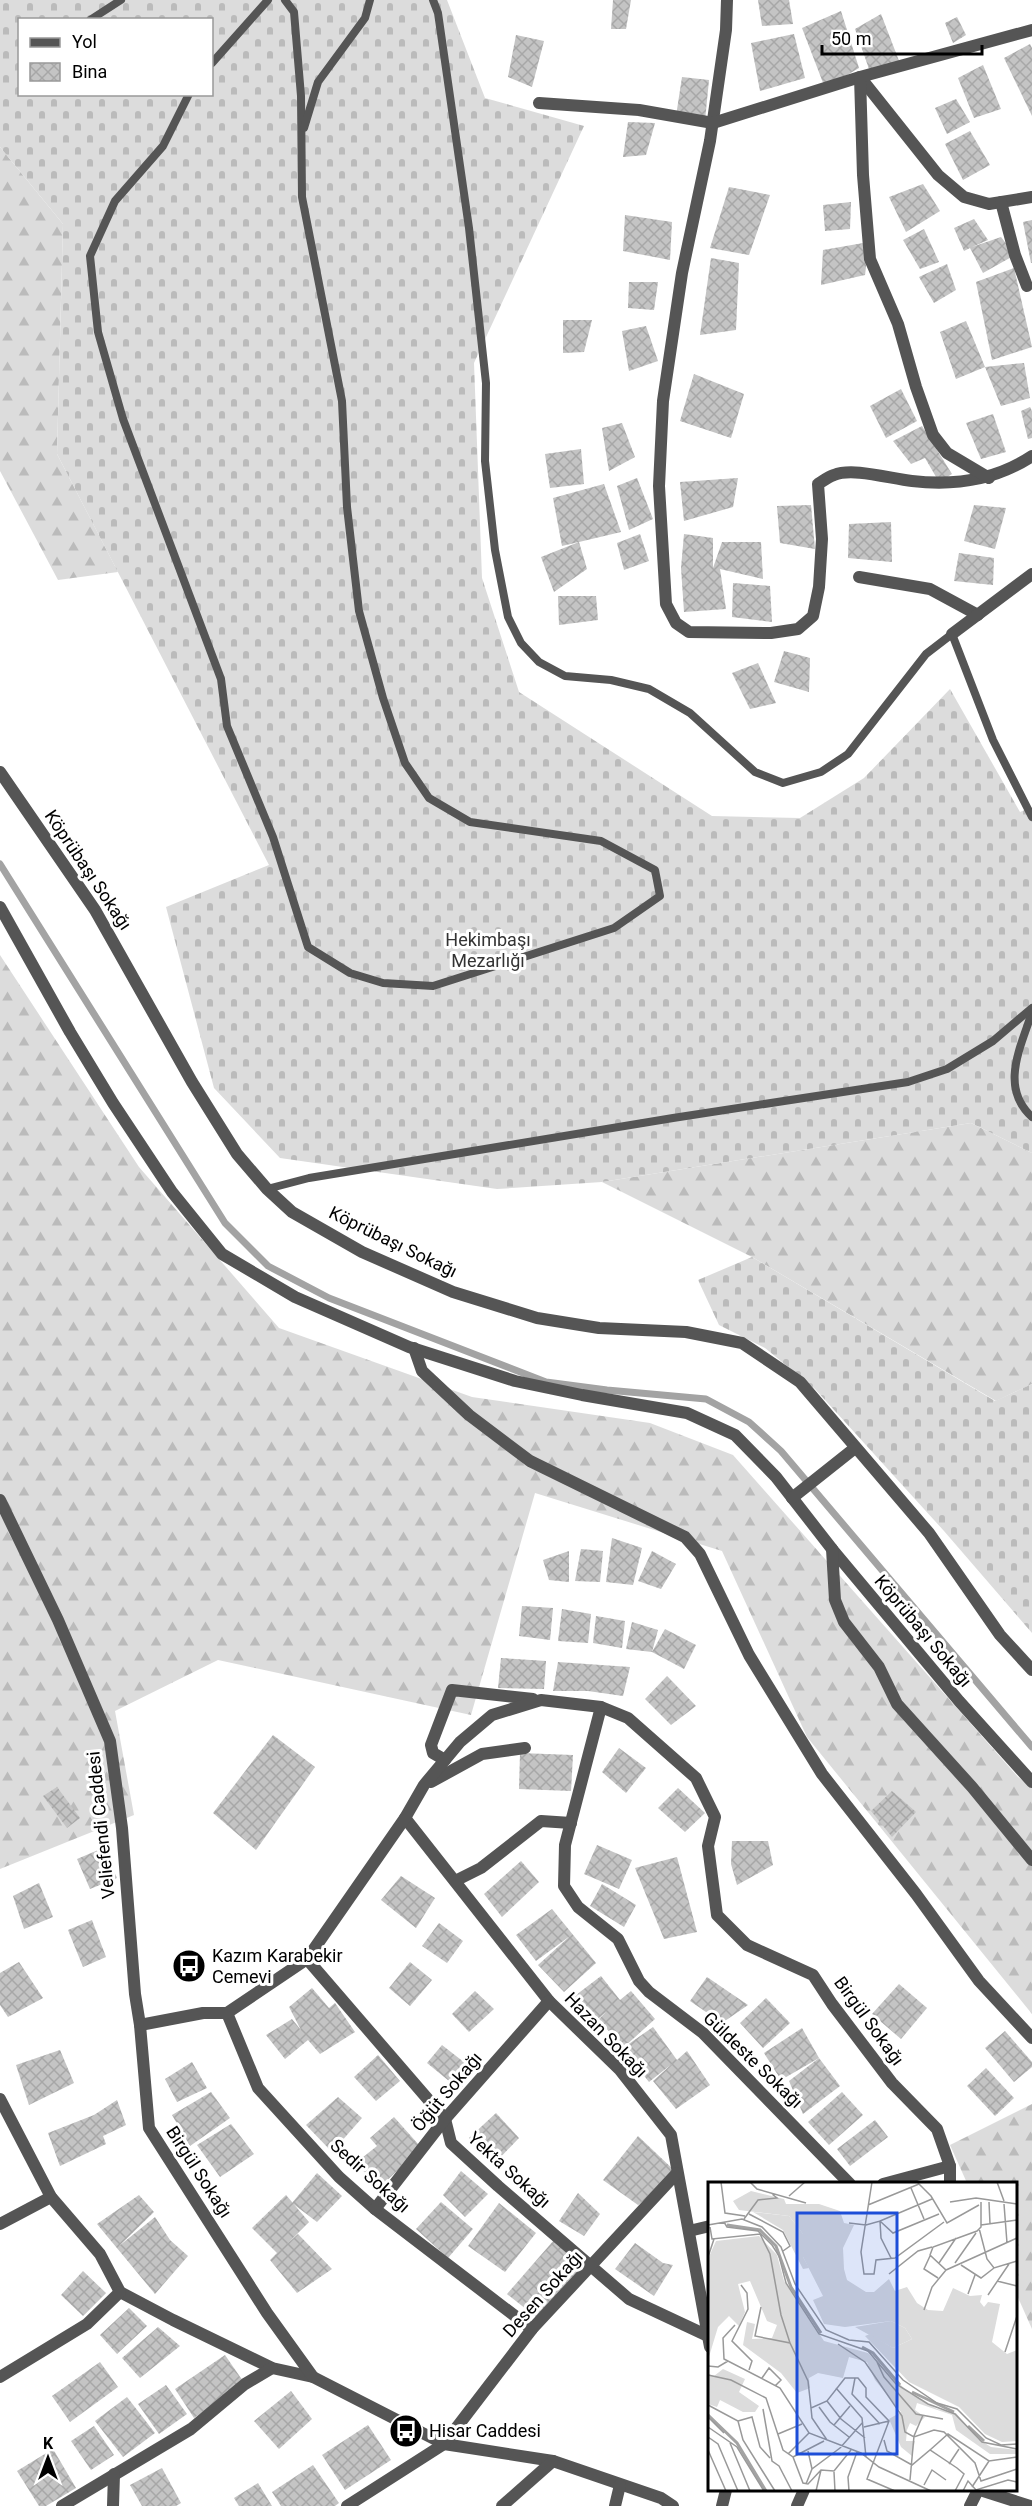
<svg xmlns="http://www.w3.org/2000/svg" width="1032" height="2506" font-family="Roboto,sans-serif">
	<style>
		.forest { fill: url(#forest-firs) }
		.cemetery { fill: url(#cemetery-stones); fill-rule: evenodd }
		.lines { fill: none; stroke-linecap: round; stroke-linejoin: round }
		.stream { stroke: #a3a3a3; stroke-width: 7 }
		.building { fill: url(#building-cross-hatch) }
		.service { stroke: #555; stroke-width: 8 }
		.minor { stroke: #555; stroke-width: 12 }
		.labels { text-anchor: middle; stroke-width: 6; stroke-linejoin: round; paint-order: stroke }
		.street-label { font-size: 18px; fill: #000; stroke: #fff }
		.park-label { font-size: 18px; fill: #333; stroke: #fff }
		.poi-label { font-size: 18px; fill: #000; stroke: #fff; text-anchor: start }
		.inset-river { fill: none; stroke: #a3a3a3; stroke-width: 3 }
		.inset-road { fill: none; stroke: #999; stroke-width: 1.5 }
		.view { fill: #1d4ed8; fill-opacity: 0.15; stroke: #1d4ed8; stroke-width: 3 }
		.inset-edge { fill: none; stroke: #000; stroke-width: 3 }
	</style>
	<defs>
		<pattern id="forest-firs" width="22" height="20" patternUnits="userSpaceOnUse" patternTransform="scale(1.5)"><rect width="22" height="20" fill="#dcdcdc"/><path d="M5 1l3.5 6h-7zM16 11l3.5 6h-7z" fill="#bbb"/></pattern>
		<pattern id="cemetery-stones" width="16" height="16" patternUnits="userSpaceOnUse" patternTransform="scale(1.5)"><rect width="16" height="16" fill="#dcdcdc"/><path d="M2 7V4a2 2 0 0 1 4 0v3zM10 15v-3a2 2 0 0 1 4 0v3z" fill="#bbb"/></pattern>
		<pattern id="building-cross-hatch" width="8" height="8" patternUnits="userSpaceOnUse" patternTransform="scale(1.5)"><rect width="8" height="8" fill="#c4c4c4"/><path d="M0 0l8 8M0 8l8-8" fill="none" stroke="#a7a7a7"/></pattern>
	</defs>
	<rect width="100%" height="100%" fill="#fff"/>
	<g class="forest">
		<polygon points="0,147 63,224 57,454 118,572 58,580 0,471"/>
		<polygon points="0,955 139,1167 279,1328 472,1397 650,1423 733,1455 1018,1777 1032,1787 1032,2014 807,1737 722,1551 535,1493 471,1715 218,1660 115,1711 134,1815 0,1869"/>
		<polygon points="971,1123 1032,1153 1032,1384 996,1401 752,1257 602,1182"/>
		<polygon points="1032,2104 1032,2329 1016,2293 1016,2184 967,2183 950,2145"/>
	</g>
	<g class="cemetery">
		<path d="M0,0H447L485,98L584,126L474,363L482,578L519,692L712,816L800,818L864,778L950,689L1020,812L1032,807V1153L971,1123L602,1182L497,1189L280,1158L214,1088L166,907L269,865L57,454L63,224L0,147ZM20,20H212V94H20Z"/>
		<polygon points="752,1257 995,1401 1032,1384 1032,1633 944,1531 815,1389 765,1348 719,1325 698,1280"/>
	</g>
	<g class="lines">
		<polyline class="stream" points="0,864 225,1223 268,1266 329,1298 546,1382 607,1390 706,1399 749,1422 781,1451 1032,1747"/>
	</g>
	<g class="building">
		<polygon points="613,0 631,0 626,29 611,29"/>
		<polygon points="758,0 789,0 793,24 762,26"/>
		<polygon points="841,11 859,68 825,88 802,28"/>
		<polygon points="881,14 901,66 869,69 855,29"/>
		<polygon points="957,17 966,35 953,43 945,23"/>
		<polygon points="794,34 805,78 760,91 751,43"/>
		<polygon points="516,35 544,41 532,87 508,77"/>
		<polygon points="1030,44 1032,48 1032,116 1004,58"/>
		<polygon points="983,65 1001,109 974,118 958,78"/>
		<polygon points="682,77 709,80 705,121 676,116"/>
		<polygon points="956,99 970,122 947,134 935,108"/>
		<polygon points="628,122 655,123 646,155 623,157"/>
		<polygon points="970,131 990,165 963,180 945,144"/>
		<polygon points="923,184 940,211 906,232 889,197"/>
		<polygon points="729,187 770,195 749,255 710,248"/>
		<polygon points="851,202 850,229 825,231 823,205"/>
		<polygon points="625,215 672,222 670,260 623,251"/>
		<polygon points="974,219 988,240 972,247 1001,237 1015,255 983,273 970,248 964,251 954,228"/>
		<polygon points="1032,220 1032,263 1031,263 1023,222"/>
		<polygon points="924,229 939,262 920,269 903,240"/>
		<polygon points="869,242 865,275 821,285 823,250"/>
		<polygon points="711,258 739,263 736,330 700,335"/>
		<polygon points="947,264 956,290 934,303 919,277"/>
		<polygon points="1014,268 1032,347 992,360 976,282"/>
		<polygon points="629,282 658,282 654,310 628,308"/>
		<polygon points="563,320 592,320 584,352 563,353"/>
		<polygon points="966,321 985,367 1024,363 1030,398 1001,406 985,367 956,379 940,332"/>
		<polygon points="646,326 658,361 629,371 622,331"/>
		<polygon points="694,374 744,394 731,438 680,421"/>
		<polygon points="901,389 917,421 886,438 870,406"/>
		<polygon points="1030,407 1032,411 1032,438 1028,439 1021,411"/>
		<polygon points="993,414 1006,452 981,459 966,423"/>
		<polygon points="622,423 635,457 609,471 602,428"/>
		<polygon points="922,426 952,474 939,482 925,458 911,464 893,441"/>
		<polygon points="581,449 584,484 550,488 545,454"/>
		<polygon points="637,478 653,519 629,530 617,486"/>
		<polygon points="738,478 733,507 684,521 680,482"/>
		<polygon points="604,484 621,532 579,542 587,569 554,592 541,557 579,542 562,546 553,498"/>
		<polygon points="811,505 815,549 780,543 777,506"/>
		<polygon points="974,505 1006,508 995,549 964,541"/>
		<polygon points="891,522 892,562 848,558 849,524"/>
		<polygon points="640,534 649,561 624,570 617,543"/>
		<polygon points="684,534 713,538 713,568 722,542 761,542 763,579 720,569 726,609 684,612 681,568"/>
		<polygon points="959,553 994,558 993,585 954,581"/>
		<polygon points="733,583 770,586 772,622 732,617"/>
		<polygon points="558,596 596,596 598,620 559,625"/>
		<polygon points="784,651 810,658 809,692 774,682"/>
		<polygon points="758,663 776,703 750,709 732,673"/>
		<polygon points="612,1538 642,1548 633,1585 606,1582"/>
		<polygon points="581,1549 603,1551 600,1582 575,1581"/>
		<polygon points="569,1551 569,1582 549,1580 543,1560"/>
		<polygon points="652,1551 676,1564 661,1589 638,1581"/>
		<polygon points="522,1606 553,1608 550,1640 519,1636"/>
		<polygon points="562,1609 591,1614 588,1643 558,1641"/>
		<polygon points="596,1616 625,1621 622,1648 593,1643"/>
		<polygon points="632,1622 658,1630 652,1652 665,1629 696,1645 684,1669 652,1652 626,1649"/>
		<polygon points="501,1658 546,1661 544,1689 498,1688"/>
		<polygon points="558,1662 630,1667 623,1696 588,1691 553,1691"/>
		<polygon points="667,1676 696,1706 671,1725 645,1699"/>
		<polygon points="273,1735 315,1767 256,1850 213,1813"/>
		<polygon points="619,1748 646,1768 626,1793 602,1772"/>
		<polygon points="520,1753 573,1755 571,1791 519,1789"/>
		<polygon points="57,1787 80,1818 67,1828 43,1796"/>
		<polygon points="678,1788 705,1813 685,1832 658,1808"/>
		<polygon points="892,1791 916,1812 892,1837 871,1811"/>
		<polygon points="732,1841 768,1841 773,1865 737,1885 731,1864"/>
		<polygon points="597,1845 632,1860 619,1889 584,1874"/>
		<polygon points="103,1848 117,1878 90,1889 77,1859"/>
		<polygon points="677,1857 697,1932 664,1939 635,1868"/>
		<polygon points="521,1861 539,1882 502,1917 484,1894"/>
		<polygon points="401,1876 435,1898 416,1928 381,1900"/>
		<polygon points="39,1883 53,1917 24,1929 13,1896"/>
		<polygon points="602,1884 636,1905 624,1927 590,1906"/>
		<polygon points="552,1909 596,1963 564,1992 538,1965 570,1936 536,1961 516,1935"/>
		<polygon points="92,1920 106,1957 83,1967 68,1930"/>
		<polygon points="439,1923 463,1941 447,1963 422,1946"/>
		<polygon points="19,1962 43,1998 8,2017 0,2005 0,1973"/>
		<polygon points="410,1962 432,1980 410,2006 389,1988"/>
		<polygon points="601,1976 620,2000 631,1991 655,2019 623,2048 653,2027 677,2060 687,2051 710,2085 676,2109 653,2081 673,2063 649,2082 599,2019 606,2012 592,2024 572,1998"/>
		<polygon points="707,1977 748,2005 722,2023 690,2001"/>
		<polygon points="899,1984 927,2008 901,2039 872,2014"/>
		<polygon points="312,1988 329,2008 335,2003 355,2032 320,2054 308,2040 285,2059 266,2035 292,2019 301,2030 289,2007"/>
		<polygon points="475,1991 494,2009 469,2032 452,2014"/>
		<polygon points="766,1998 790,2023 763,2048 740,2023"/>
		<polygon points="802,2028 819,2058 781,2080 764,2053"/>
		<polygon points="1005,2031 1032,2062 1032,2067 1014,2082 985,2048"/>
		<polygon points="442,2045 474,2070 460,2090 427,2063"/>
		<polygon points="60,2050 74,2083 29,2105 16,2065"/>
		<polygon points="378,2055 400,2081 376,2101 354,2077"/>
		<polygon points="819,2058 840,2086 803,2114 789,2081"/>
		<polygon points="192,2062 207,2088 177,2102 165,2079"/>
		<polygon points="986,2068 1014,2098 995,2116 967,2086"/>
		<polygon points="211,2092 230,2118 190,2146 172,2115"/>
		<polygon points="842,2092 863,2115 829,2145 808,2122"/>
		<polygon points="338,2097 362,2118 332,2152 306,2125"/>
		<polygon points="117,2100 126,2125 103,2136 106,2144 60,2166 48,2133 94,2115"/>
		<polygon points="496,2113 519,2138 494,2164 469,2138"/>
		<polygon points="394,2117 419,2145 399,2169 377,2190 357,2162 377,2146 370,2138"/>
		<polygon points="875,2120 888,2137 850,2166 837,2149"/>
		<polygon points="231,2124 254,2154 220,2177 197,2145"/>
		<polygon points="638,2136 677,2173 638,2205 603,2180"/>
		<polygon points="461,2171 488,2194 465,2217 443,2195"/>
		<polygon points="317,2173 342,2196 317,2222 292,2203"/>
		<polygon points="578,2193 600,2214 584,2236 559,2221"/>
		<polygon points="139,2195 154,2212 119,2246 155,2217 170,2240 188,2256 155,2294 97,2224"/>
		<polygon points="286,2195 309,2222 287,2244 298,2234 332,2269 297,2293 270,2260 277,2253 252,2228"/>
		<polygon points="441,2202 473,2229 448,2258 416,2229"/>
		<polygon points="499,2203 536,2233 505,2272 468,2246"/>
		<polygon points="554,2240 587,2272 536,2317 507,2294"/>
		<polygon points="635,2243 663,2263 673,2265 654,2296 615,2269"/>
		<polygon points="83,2271 106,2293 83,2316 61,2295"/>
		<polygon points="129,2308 147,2326 117,2354 100,2335"/>
		<polygon points="158,2327 180,2346 140,2378 122,2358"/>
		<polygon points="225,2355 245,2384 194,2418 175,2389"/>
		<polygon points="100,2362 118,2387 70,2422 52,2396"/>
		<polygon points="166,2385 187,2414 159,2434 138,2404"/>
		<polygon points="291,2391 312,2419 279,2449 254,2421"/>
		<polygon points="127,2397 155,2433 123,2457 95,2421"/>
		<polygon points="368,2425 391,2460 345,2490 322,2455"/>
		<polygon points="94,2426 114,2455 91,2470 71,2441"/>
		<polygon points="53,2449 76,2488 46,2506 39,2506 17,2471"/>
		<polygon points="313,2465 339,2503 335,2506 281,2506 272,2492"/>
		<polygon points="162,2468 181,2503 176,2506 142,2506 130,2485"/>
		<polygon points="258,2483 272,2506 239,2506 234,2498"/>
	</g>
	<g class="lines">
		<g class="service">
			<polyline points="433,0 438,13 469,228 486,383 485,461 495,550 508,617 521,643 539,662 565,676 611,680 649,689 690,713 755,772 783,783 821,772 848,754 926,654 952,634 993,740 1032,817"/>
			<polyline points="90,20 121,0"/>
			<polyline points="212,63 268,0"/>
			<polyline points="189,94 163,146 115,201 90,256 98,332 123,419 221,679 227,726 273,837 308,947 350,973 383,983 433,986 614,928 660,896 655,870 601,841 470,822 429,798 405,763 383,698 359,611 347,507 342,401 302,197 301,96 294,12 285,0"/>
			<polyline points="304,128 318,82 365,18 370,0"/>
			<path d="M1032,1012C1021,1047 999,1087 1032,1117"/>
			<polyline points="267,1189 309,1178 673,1118 908,1082 947,1069 993,1041 1032,1008"/>
		</g>
		<g class="minor">
			<path d="M727,0L726,30L710,141L682,273L663,401L659,486L666,604L676,623L689,632L771,633L798,629L813,616L819,587L822,539L818,484C823,481 828,477 834,475C853,467 891,479 912,481C955,486 996,480 1032,456"/>
			<polyline points="539,103 639,110 713,123 860,77 938,175 964,197 989,204 1032,197"/>
			<polyline points="1001,202 1015,255 1027,286"/>
			<polyline points="989,478 947,453 933,435 916,387 898,324 870,259 863,175 860,77 1032,30"/>
			<polyline points="859,577 930,589 978,615"/>
			<polyline points="952,634 1032,574"/>
			<polyline points="0,772 95,910 192,1082 237,1154 267,1189 292,1212 362,1252 453,1292 537,1318 599,1328 686,1332 742,1343 800,1382 929,1533 1000,1635 1032,1670"/>
			<polyline points="0,907 70,1032 113,1103 172,1192 222,1254 295,1297 409,1347 515,1381 582,1395 687,1413 735,1435 776,1477 832,1549 959,1701 1032,1782"/>
			<polyline points="414,1348 422,1371 469,1415 530,1461 685,1537 700,1554 749,1655 822,1774 916,1894 979,1981 1032,2038"/>
			<polyline points="792,1498 855,1448"/>
			<polyline points="0,1500 58,1620 110,1741 122,1828 135,1994 140,2025"/>
			<polyline points="832,1549 835,1600 844,1622 879,1667 897,1704 972,1787 1032,1860"/>
			<polyline points="601,1707 565,1845 564,1886 578,1907 618,1939 639,1981 649,1992 703,2033 850,2184"/>
			<polyline points="445,1760 433,1753 431,1745 452,1690 533,1699"/>
			<polyline points="431,1782 482,1754 525,1748"/>
			<polyline points="405,1818 549,2001 620,2070 671,2135 710,2347"/>
			<polyline points="455,1881 481,1868 541,1821 571,1823"/>
			<polyline points="307,1959 445,2119 451,2143 498,2186 629,2299 708,2336"/>
			<polyline points="227,2013 258,2088 339,2177 375,2209 532,2329"/>
			<polyline points="0,2099 51,2197 100,2254 120,2292 173,2320 272,2368 313,2377 444,2444 553,2461 661,2498 673,2506"/>
			<polyline points="883,2184 950,2166"/>
			<polyline points="375,2209 445,2119 549,2001"/>
			<polyline points="0,2224 51,2197"/>
			<polyline points="689,2231 710,2226"/>
			<polyline points="0,2377 87,2324 120,2292"/>
			<polyline points="313,2377 267,2313 149,2128 140,2025 203,2013 227,2013 307,1959 405,1818 424,1785 460,1742 492,1715 541,1700 601,1707 628,1718 696,1778 715,1817 708,1846 717,1915 747,1945 813,1975 832,2004 892,2083 937,2129 950,2166 950,2184"/>
			<polyline points="980,2490 1030,2506"/>
			<polyline points="62,2506 191,2429 245,2384 272,2368"/>
			<polyline points="113,2506 114,2474"/>
			<polyline points="347,2506 444,2444 532,2329 677,2173"/>
			<polyline points="502,2506 553,2461"/>
			<polyline points="615,2506 620,2485"/>
			<polyline points="722,2506 726,2490"/>
			<polyline points="797,2506 804,2490"/>
			<polyline points="970,2506 978,2490"/>
		</g>
	</g>
	<defs>
		<g id="bus-disc" transform="scale(1.725)"><circle r="9.5" fill="#000" stroke="#fff"/><path d="M-5-6H5V4H4V6H2V4H-2V6H-4V4H-5ZM-3.5-4V0h7V-4ZM-3.5 1.2v1.5H-2V1.2ZM2 1.2v1.5H3.5V1.2Z" fill="#fff"/></g>
	</defs>
	<g fill-rule="evenodd">
		<use href="#bus-disc" x="189" y="1966"/>
		<use href="#bus-disc" x="406" y="2431"/>
	</g>
	<g class="labels">
		<g class="street-label">
			<text transform="translate(88 870) rotate(56)" y="6">Köprübaşı Sokağı</text>
			<text transform="translate(393 1242) rotate(26)" y="6">Köprübaşı Sokağı</text>
			<text transform="translate(923 1631) rotate(50)" y="6">Köprübaşı Sokağı</text>
			<text transform="translate(101 1825) rotate(-96)" y="6">Veliefendi Caddesi</text>
			<text transform="translate(869 2021) rotate(54)" y="6">Birgül Sokağı</text>
			<text transform="translate(606 2035) rotate(46)" y="6">Hazan Sokağı</text>
			<text transform="translate(753 2060) rotate(44)" y="6">Güldeste Sokağı</text>
			<text transform="translate(447 2092) rotate(-50)" y="6">Öğüt Sokağı</text>
			<text transform="translate(509 2170) rotate(42)" y="6">Yekta Sokağı</text>
			<text transform="translate(199 2172) rotate(57)" y="6">Birgül Sokağı</text>
			<text transform="translate(370 2176) rotate(42)" y="6">Sedir Sokağı</text>
			<text transform="translate(543 2294) rotate(-48)" y="6">Desen Sokağı</text>
		</g>
		<g class="park-label">
			<text x="488" y="946">Hekimbaşı<tspan x="488" dy="21">Mezarlığı</tspan></text>
		</g>
		<g class="poi-label">
			<text x="212" y="1962">Kazım Karabekir<tspan x="212" dy="21">Cemevi</tspan></text>
			<text x="429" y="2437">Hisar Caddesi</text>
		</g>
	</g>
	<g transform="translate(708 2182)">
		<rect width="309" height="309" fill="#fff"/>
		<path d="M45,30L81,34L96,53L95,75L101,86L95,87L75,48ZM51,54L69,73L76,99L116,159L160,171L201,211L229,227L248,231L270,257L283,265L309,268V272H282L248,248L244,233L209,221L207,228L217,235L208,244L202,241L199,248L198,259H207L204,274L193,265L181,237L193,230L167,198L159,180L141,175L135,196L110,191L101,196L102,206L89,211L73,191L35,163L39,140L47,142L44,157L64,156L69,143L59,139L42,99L30,102L37,130L31,144L21,134L10,145L0,178V77L8,59ZM183,139L197,146L204,157L185,166L147,145ZM15,187L37,197L31,210L51,224L47,230H35L12,218L9,225L0,222V192L6,194Z" fill="#dcdcdc"/>
		<path d="M43,9L76,17L78,22H111L132,29L136,41L146,43L135,66L136,87L139,98L158,110H166L181,97L187,109L199,105L209,121L220,128L235,129L245,106L262,114L274,113L272,120L276,125L280,120L292,122L284,160L299,172L309,168V259L294,260L277,252L251,225L201,200L157,154L162,152L185,166L204,157L197,146L183,139L137,145L116,142L105,118L115,114L95,75V52L81,34L31,28L25,19Z" fill="#dcdcdc"/>
		<path class="inset-river" d="M19,43L52,48L68,64L83,105L113,151M154,165L165,171L192,203M204,210L246,230M0,233L29,261L58,309M260,244L276,259"/>
		<path class="inset-road" d="M13,0L17,31L37,34M42,0L49,7L98,21M164,0L153,70L156,92H166L168,78L187,76L236,40M209,0L223,14L239,41L271,23M289,0L296,19M203,6L216,37M81,14L97,0M268,16L309,22M242,20L268,16M273,20V45L269,49L225,65L222,73L238,88L309,56M281,20L282,42M296,22L299,61M160,23L211,2M41,32L75,50L82,64L75,69M36,37L50,18L69,16L64,12M16,40L19,45L50,49L64,63L71,74L78,101L111,152L160,169L188,202L220,222L247,232L274,260L309,267M141,41L158,43L172,39L185,51L231,32M0,43L34,37L54,45L73,65L87,102L118,148L141,158L161,160L195,198L229,221L249,227L278,256L293,263L309,262M273,43L309,38M2,45L4,57L52,52L62,72L73,133L82,161M271,46L279,77L286,86L309,79M222,74L216,87L230,96M0,75L6,57M183,76L173,56L172,39L224,17M231,81L248,56M247,81L268,51M253,83L273,96L286,86M181,92L210,69L224,65M289,99L309,104M33,103L39,111L40,127L24,159L44,179L41,188M260,112L267,93M280,113L301,82M53,125L47,154L82,161L100,199L103,226M216,128L224,105L238,88M27,143L15,156L16,177L72,206L101,251L153,271L171,285L223,309M130,162L157,180L194,234L197,250L206,255L226,248L236,250L267,281L273,299L309,287M297,170L309,134M169,180L176,195L208,232L235,237M0,184L10,185L20,179M0,193L23,198L58,216L75,268L85,275L95,301L100,302L113,288L126,289L143,268M54,196L61,186L73,198L67,204M147,196L144,212L172,242M128,206L154,236L158,275M119,219L133,237L157,256M0,223L30,239L35,258L67,309M111,225L122,240L141,255M55,227L64,279L71,284L84,309M0,235L16,251M30,239L44,235L52,265L62,276M126,243L142,224M0,245L29,265L56,309M156,245L181,239M70,252L94,242M0,255L10,262L30,309M119,258L104,236L103,226L119,219L137,196H150L158,206V215L181,239L159,297L187,309M176,258L179,269L204,283L222,268L249,286L256,292L247,309M22,261L42,309M0,268L18,309M222,268L240,252L281,279L309,275M100,269L104,287M80,272L101,251M85,275L116,259M241,282L251,267M126,290L127,309M202,298L206,254L215,233M98,302L104,287L132,266L155,240M216,303L224,288L238,298M264,305L281,279M108,309L113,288M141,309L140,295L149,270M255,309L260,299L268,308L300,298L309,300"/>
		<path class="view" d="M89,31H189V272H89Z"/>
		<rect width="309" height="309" class="inset-edge"/>
	</g>
	<rect x="18" y="18" width="195" height="78" fill="#ffffff" stroke="#999999" stroke-width="1.5"/>
	<rect x="30" y="38" width="30" height="9" fill="#555555" stroke="#999999" stroke-width="1.5"/>
	<text x="72" y="48" font-size="18" fill="#000000">Yol</text>
	<rect x="30" y="63" width="30" height="18" fill="url(#building-cross-hatch)" stroke="#999999" stroke-width="1.5"/>
	<text x="72" y="78" font-size="18" fill="#000000">Bina</text>
	<g transform="translate(48 2458)" stroke="#ffffff" stroke-width="4.5" paint-order="stroke">
	<path d="M0-4.5L10 22L0 15L-10 22Z" fill="#000000"/>
	<text y="-9" font-size="16" font-weight="bold" text-anchor="middle" fill="#000000">K</text>
	</g>
	<path d="M822 45v9h160v-9" fill="none" stroke="#000000" stroke-width="3"/>
	<text x="831" y="45" font-size="18" fill="#000000" stroke="#ffffff" stroke-width="4.5" paint-order="stroke">50 m</text>
</svg>
